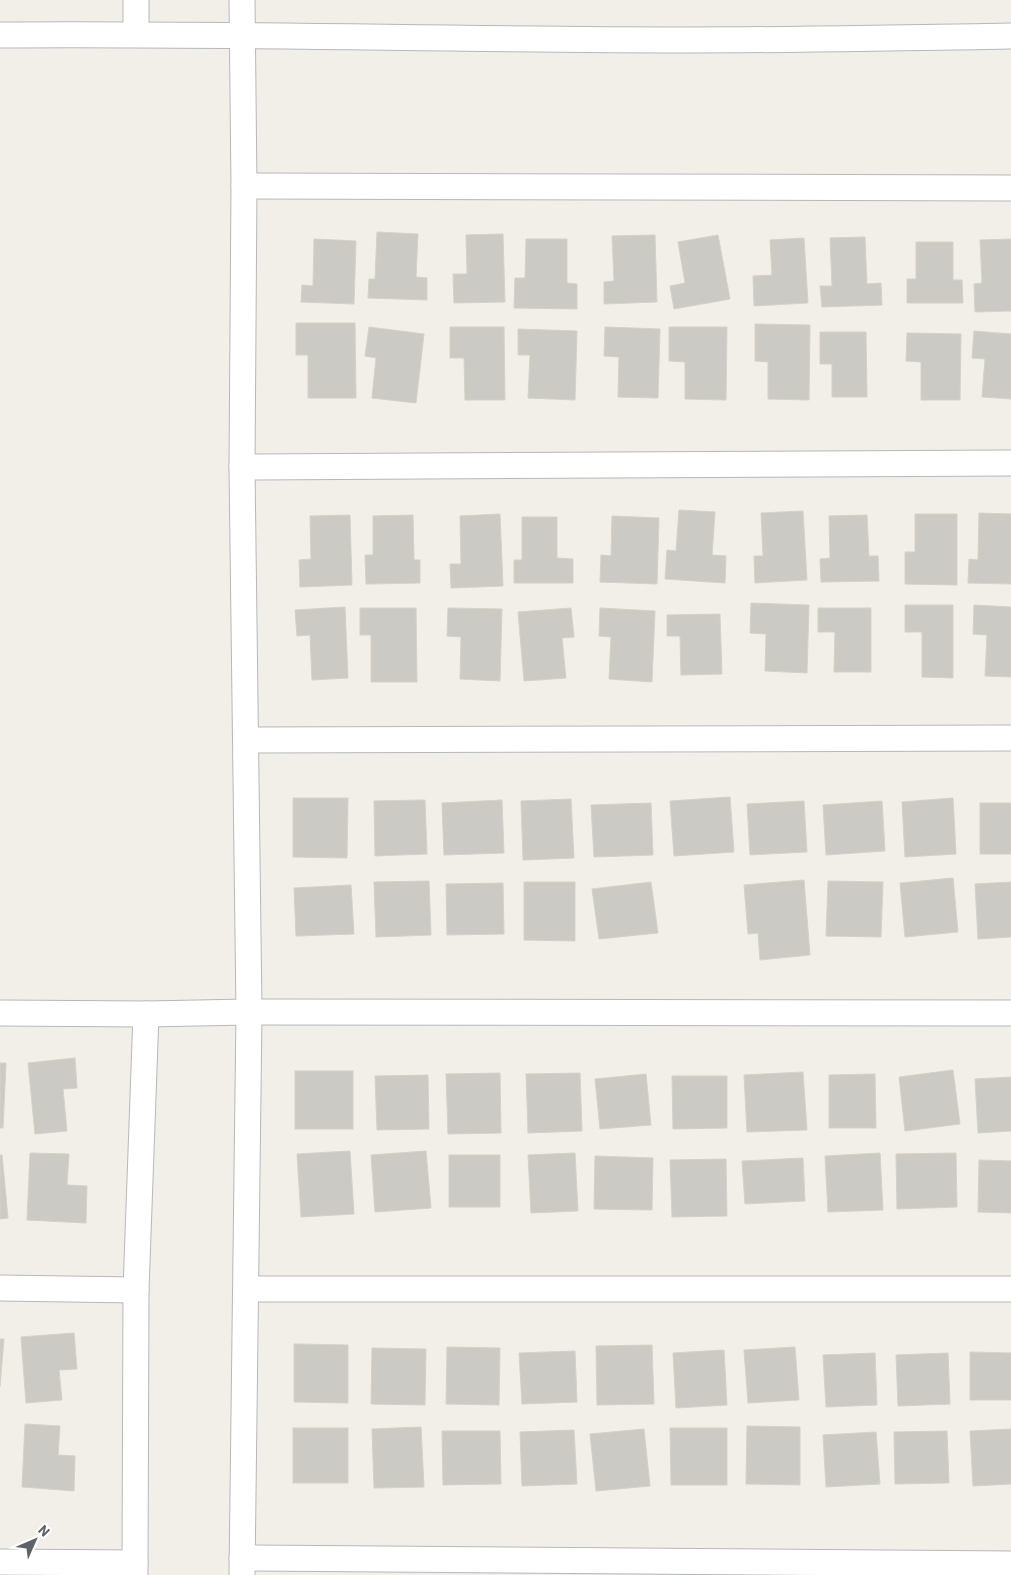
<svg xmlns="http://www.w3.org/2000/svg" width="1011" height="1575" font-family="Barlow,sans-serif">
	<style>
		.building { fill: #cccac5; stroke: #d6d1c6 }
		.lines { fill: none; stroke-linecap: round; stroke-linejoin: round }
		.street-casing { stroke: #b5b8bc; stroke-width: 27 }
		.street { stroke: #fff; stroke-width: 25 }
	</style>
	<rect width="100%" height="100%" fill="#f1efe8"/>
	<g class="building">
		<polygon points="377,232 418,234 416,277 427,278 427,300 368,298 369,279 375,279"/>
		<polygon points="503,234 505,302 454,303 453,274 467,274 466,235"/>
		<polygon points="655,235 657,302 604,304 604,282 614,281 612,236"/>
		<polygon points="718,235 730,299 674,309 670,286 685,283 678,242"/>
		<polygon points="865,237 867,284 881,283 882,305 822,307 820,286 832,286 830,238"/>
		<polygon points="804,238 808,303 754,306 753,276 772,275 770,240"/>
		<polygon points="314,239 356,241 354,304 301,302 302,285 313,286"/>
		<polygon points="526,239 567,239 567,283 577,284 577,309 514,308 515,278 525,278"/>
		<polygon points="1011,239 1011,311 975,312 974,284 982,283 980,240"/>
		<polygon points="916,242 953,242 953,280 962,280 963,303 907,303 907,279 916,279"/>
		<polygon points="296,323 355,323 356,398 308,398 308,355 296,355"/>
		<polygon points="755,324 810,325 809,400 768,399 768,362 755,361"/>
		<polygon points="369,327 424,334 416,403 372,398 376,358 365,356"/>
		<polygon points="450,327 504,327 505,400 465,400 464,358 450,358"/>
		<polygon points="605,327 660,329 658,398 618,397 619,357 604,356"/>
		<polygon points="669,327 727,327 726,400 685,399 685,362 669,361"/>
		<polygon points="518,329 577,331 575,400 528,398 530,355 518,355"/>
		<polygon points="974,331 1011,334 1011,399 982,397 985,359 972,358"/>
		<polygon points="820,332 866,332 867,397 832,397 832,364 820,364"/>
		<polygon points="907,333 961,334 960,400 921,400 921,362 906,361"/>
		<polygon points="679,510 715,512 712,555 726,556 725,583 665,579 667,550 676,551"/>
		<polygon points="803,511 807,580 755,583 754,556 763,556 761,513"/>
		<polygon points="979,513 1011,514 1011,584 968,583 969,559 978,560"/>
		<polygon points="500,514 503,586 451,588 450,564 461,564 460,516"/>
		<polygon points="915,514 957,514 957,585 905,584 905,552 915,552"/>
		<polygon points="350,515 352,585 300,587 299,560 311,559 310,516"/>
		<polygon points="413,515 414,560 420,560 420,583 366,584 365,555 373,555 373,516"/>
		<polygon points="867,515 869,556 878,556 879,581 821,582 820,559 830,558 829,516"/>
		<polygon points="612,516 659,518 657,584 600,582 601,555 611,556"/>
		<polygon points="522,517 557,517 557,558 573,559 573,583 514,583 514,560 522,560"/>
		<polygon points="751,603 809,605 807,673 765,671 766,634 750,633"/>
		<polygon points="905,605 953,605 953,678 922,677 922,632 905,632"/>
		<polygon points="974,605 1011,607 1011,677 985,676 987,635 973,634"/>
		<polygon points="345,607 348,678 312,680 310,635 297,636 295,610"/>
		<polygon points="360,608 416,608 417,682 371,682 371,635 360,635"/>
		<polygon points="448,608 502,609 500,681 460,679 461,637 447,636"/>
		<polygon points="571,608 574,637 562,638 566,678 524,681 518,612"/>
		<polygon points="600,608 655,611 652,682 609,679 611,637 599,636"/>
		<polygon points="818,608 871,608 871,672 834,672 835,632 818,632"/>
		<polygon points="720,614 722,674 681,675 680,636 667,636 667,615"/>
		<polygon points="730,797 734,852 674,856 670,801"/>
		<polygon points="293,798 348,798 347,858 293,857"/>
		<polygon points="953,798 956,854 905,857 902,802"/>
		<polygon points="571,799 574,858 523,860 521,801"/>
		<polygon points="425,800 427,854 375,856 374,801"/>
		<polygon points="502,800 504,853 444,855 442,803"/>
		<polygon points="804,801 807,852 750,855 747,804"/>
		<polygon points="882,801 885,851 826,855 823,805"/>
		<polygon points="651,803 653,855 594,857 591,805"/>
		<rect x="980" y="803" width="31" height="51"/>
		<polygon points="953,878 958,932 905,937 900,883"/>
		<polygon points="804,880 810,955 760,960 758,933 748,934 744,885"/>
		<polygon points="429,881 431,935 376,937 374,882"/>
		<polygon points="828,881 883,882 881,937 826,936"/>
		<polygon points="524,882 575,882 575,941 524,940"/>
		<polygon points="651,882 658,933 599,939 592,889"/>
		<polygon points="1011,882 1011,937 978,939 975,884"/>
		<polygon points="503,883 504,934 447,935 446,884"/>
		<polygon points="351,885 354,934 296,936 294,888"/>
		<polygon points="75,1058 77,1088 63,1089 67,1131 35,1134 28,1063"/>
		<polygon points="0,1063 6,1063 3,1128 0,1128"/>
		<polygon points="953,1070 960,1124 905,1131 899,1077"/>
		<rect x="295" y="1071" width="58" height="58"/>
		<polygon points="803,1072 807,1130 747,1132 744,1075"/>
		<polygon points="500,1073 501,1133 448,1134 446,1074"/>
		<polygon points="580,1073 582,1131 528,1133 526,1074"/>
		<polygon points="646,1074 651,1125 600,1129 595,1079"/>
		<polygon points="875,1074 876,1128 829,1128 829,1075"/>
		<polygon points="428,1075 429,1129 377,1130 375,1076"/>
		<polygon points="672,1076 727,1076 727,1128 673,1129"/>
		<polygon points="1011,1077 1011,1131 978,1133 975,1079"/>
		<polygon points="350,1151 354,1214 301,1217 297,1154"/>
		<polygon points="426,1151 431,1208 375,1212 371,1155"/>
		<polygon points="30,1153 69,1154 67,1185 87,1186 86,1223 27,1220"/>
		<polygon points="575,1153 578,1211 531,1213 528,1155"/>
		<polygon points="880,1153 883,1210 828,1212 825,1156"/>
		<polygon points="956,1153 957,1207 897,1209 896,1154"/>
		<polygon points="0,1155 2,1155 8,1218 0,1219"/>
		<rect x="449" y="1155" width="51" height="52"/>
		<polygon points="595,1156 653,1158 652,1210 594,1209"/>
		<polygon points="803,1158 805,1201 745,1204 742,1161"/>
		<polygon points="726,1159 727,1216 672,1217 670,1160"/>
		<polygon points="979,1160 1011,1161 1011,1213 978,1212"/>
		<polygon points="74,1333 77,1369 59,1370 62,1400 26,1403 21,1337"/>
		<polygon points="0,1339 4,1339 0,1386"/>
		<polygon points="294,1344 348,1345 348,1403 294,1402"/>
		<polygon points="652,1345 654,1404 597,1405 596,1346"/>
		<polygon points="447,1347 500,1348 499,1405 446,1404"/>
		<polygon points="795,1347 799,1400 748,1403 744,1350"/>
		<polygon points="372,1348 426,1349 425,1405 371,1404"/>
		<polygon points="724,1350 727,1405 676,1408 673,1353"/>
		<polygon points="575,1351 577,1402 522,1404 519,1353"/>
		<polygon points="970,1352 1011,1353 1011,1400 970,1400"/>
		<polygon points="875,1353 877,1405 826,1407 823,1355"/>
		<polygon points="948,1353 950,1404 898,1406 896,1355"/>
		<polygon points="25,1424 60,1426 58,1455 75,1456 74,1491 22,1487"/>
		<polygon points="747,1426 800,1427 800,1485 746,1484"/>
		<polygon points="421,1427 424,1487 374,1488 372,1429"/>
		<rect x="293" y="1428" width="55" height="55"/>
		<polygon points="670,1428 727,1428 727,1485 671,1485"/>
		<polygon points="644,1429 650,1486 596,1491 590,1434"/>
		<polygon points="1011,1429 1011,1484 973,1486 970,1431"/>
		<polygon points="574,1430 577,1484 522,1486 520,1432"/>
		<polygon points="442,1431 500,1431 501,1484 443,1485"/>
		<polygon points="947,1431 949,1483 895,1484 894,1432"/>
		<polygon points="876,1432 880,1484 826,1487 823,1435"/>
	</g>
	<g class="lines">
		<g class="street-casing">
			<g id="street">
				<polyline points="242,0 244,186 242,467 249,1012 242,1575"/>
				<polyline points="136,34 136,0"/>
				<path d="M0,35C229,33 457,40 686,40C794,40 903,38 1011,36"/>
				<polyline points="244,186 1011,188"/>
				<polyline points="242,467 1011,463"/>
				<polyline points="246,740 1011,738"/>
				<polyline points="0,1013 146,1014 249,1012 1011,1013"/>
				<polyline points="0,1288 136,1290"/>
				<polyline points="246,1289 1011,1289"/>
				<polyline points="242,1558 1011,1564"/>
				<polyline points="0,1562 135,1563"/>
				<polyline points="135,1575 136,1290 146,1014"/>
			</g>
		</g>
		<use href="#street" class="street"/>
	</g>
	<g transform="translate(35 1540) rotate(45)" stroke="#ffffff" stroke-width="4" paint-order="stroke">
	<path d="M0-4L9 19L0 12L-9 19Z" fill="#5f6368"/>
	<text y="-8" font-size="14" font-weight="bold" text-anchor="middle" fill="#5f6368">N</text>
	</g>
</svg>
